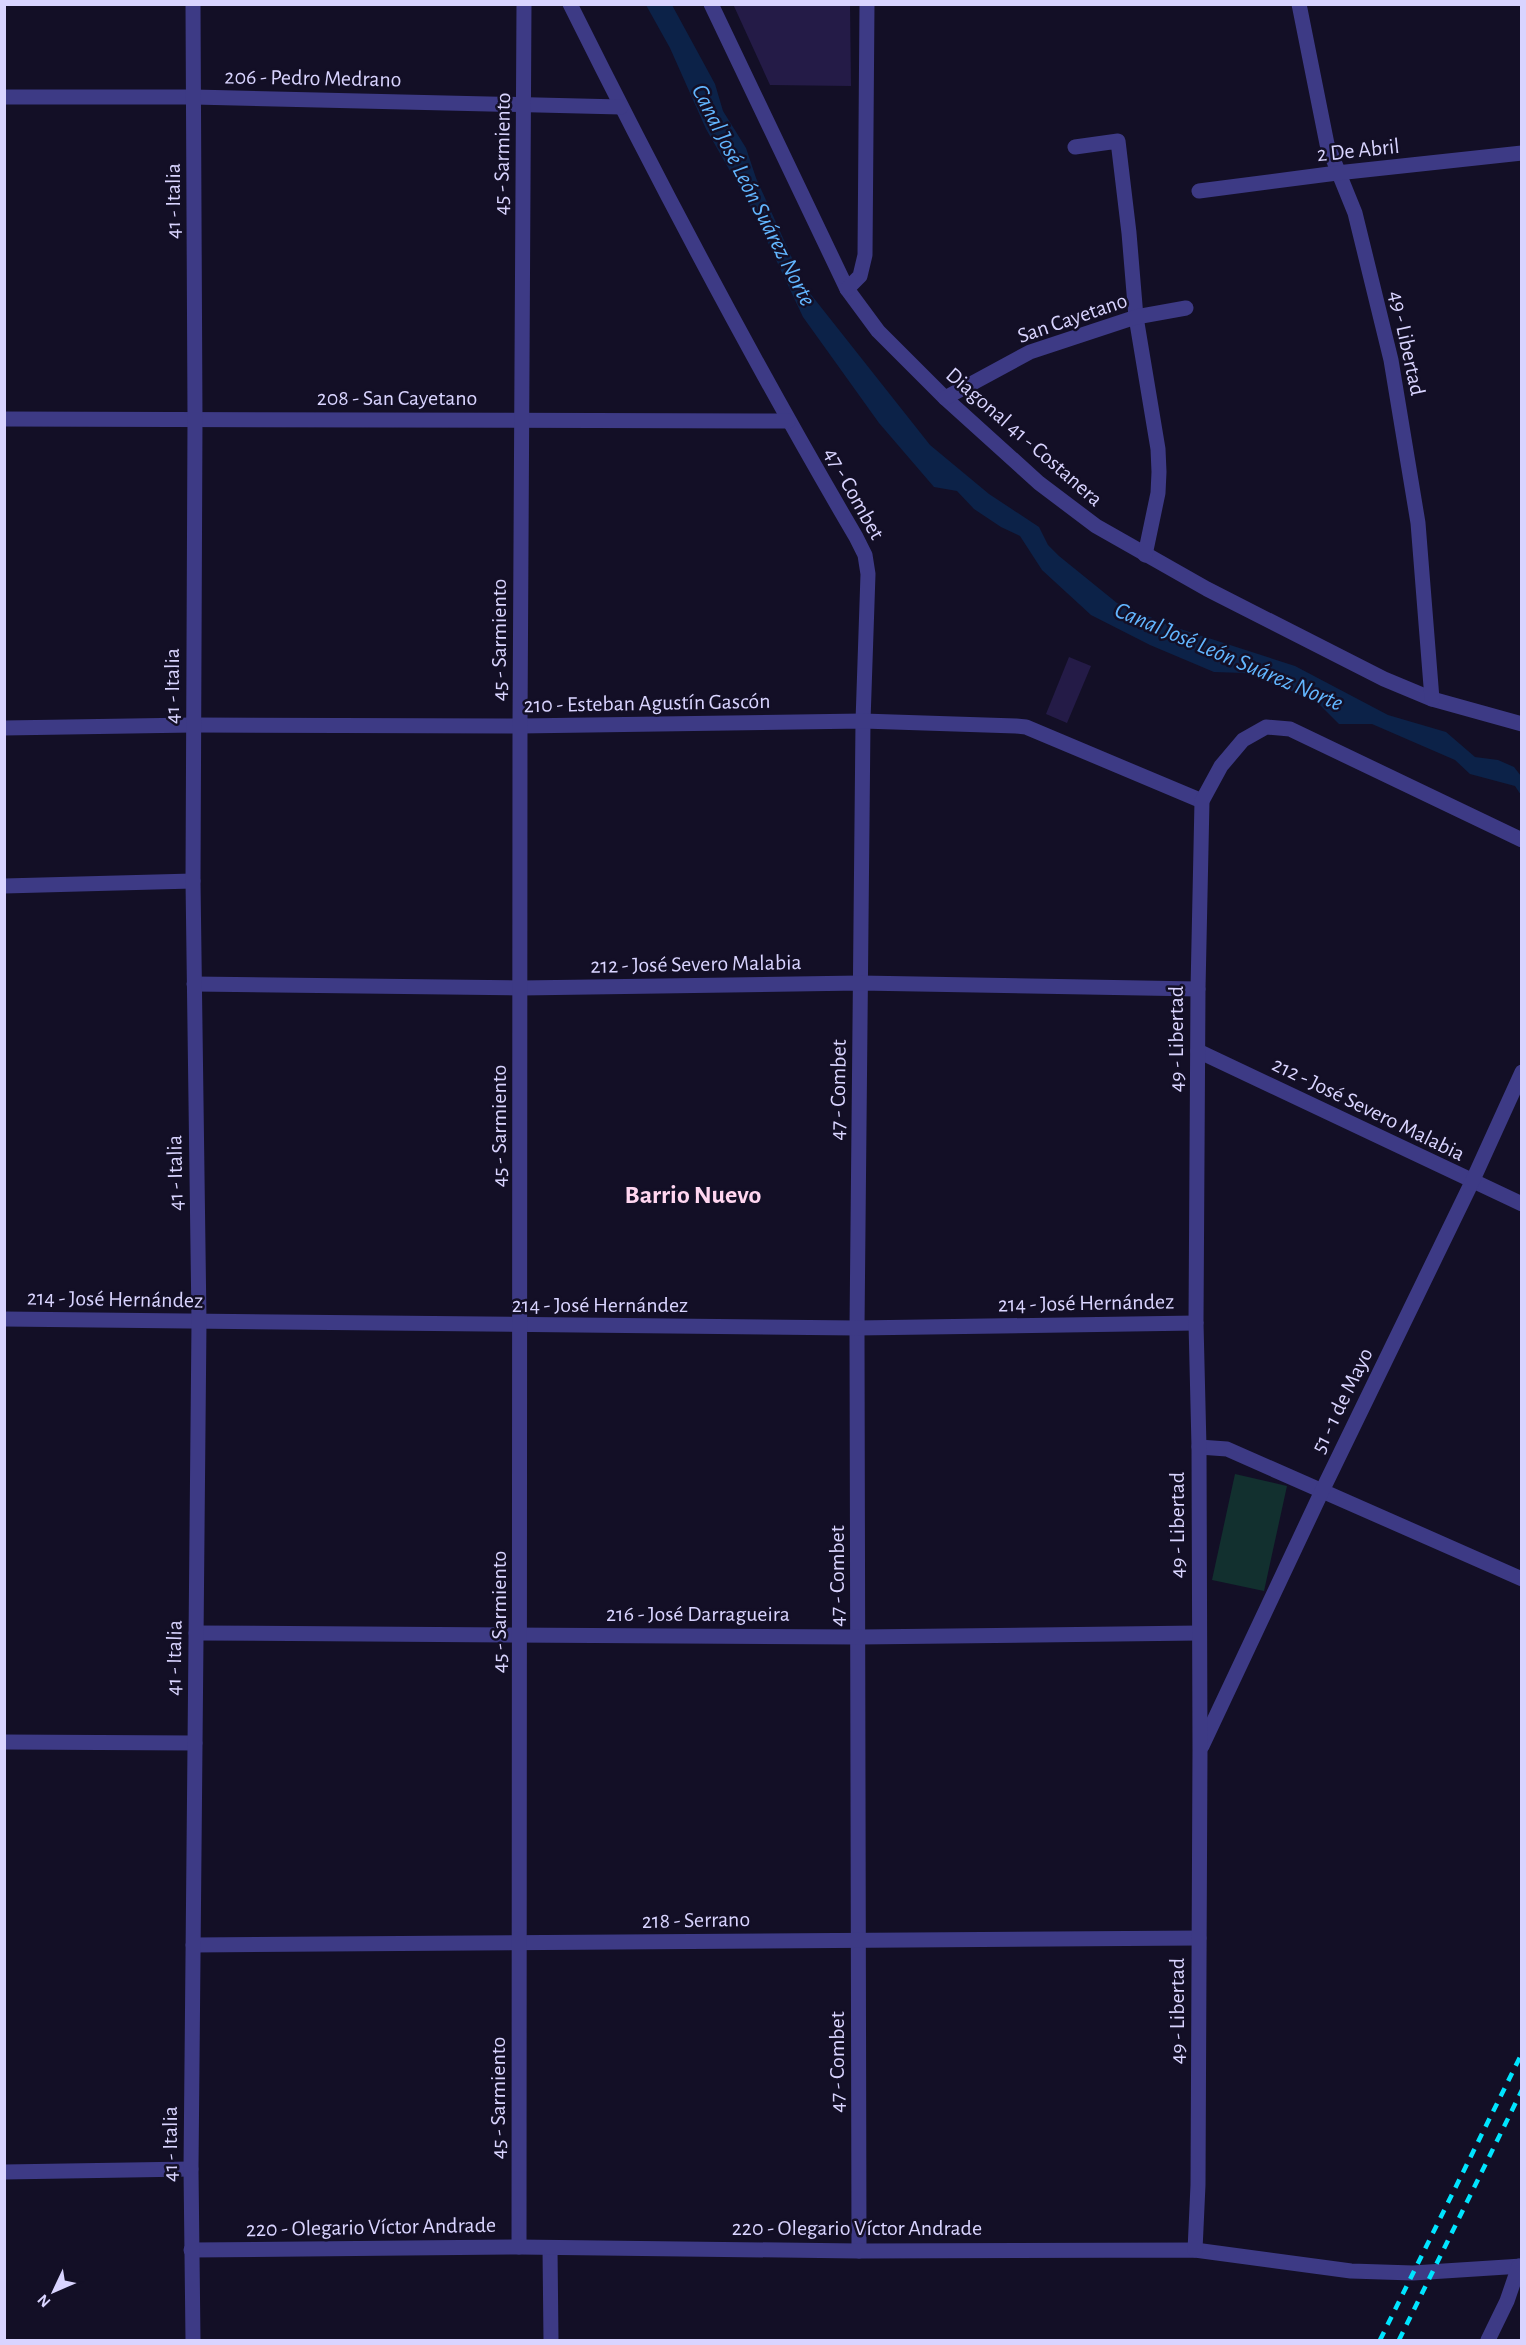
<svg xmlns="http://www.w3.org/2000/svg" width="1526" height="2345" font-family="'Alegreya Sans',sans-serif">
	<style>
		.green { fill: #12302f }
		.water { fill: #0c2248 }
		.building { fill: #241b47 }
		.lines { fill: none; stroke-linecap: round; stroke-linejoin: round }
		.minor { stroke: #3d3a85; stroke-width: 15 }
		.rail { stroke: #00e5ff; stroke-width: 4.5; stroke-dasharray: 9 8; stroke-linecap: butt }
		.labels { text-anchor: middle; stroke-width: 5; stroke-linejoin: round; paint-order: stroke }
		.street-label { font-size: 22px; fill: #d9d4ff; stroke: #130f26 }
		.water-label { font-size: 24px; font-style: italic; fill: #62b6ff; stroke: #130f26 }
		.quarter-label { font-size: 26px; font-weight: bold; fill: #ffd6f0; stroke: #130f26 }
	</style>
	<rect width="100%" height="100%" fill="#130f26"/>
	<polygon class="green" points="1235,1474 1287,1486 1264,1591 1212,1580"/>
	<polygon class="water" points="646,5 672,5 715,84 723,111 746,148 756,178 805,287 930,445 989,494 1039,527 1048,545 1059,556 1117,603 1171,626 1295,666 1388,715 1446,732 1475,757 1498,760 1514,767 1521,776 1521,795 1515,786 1470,774 1455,760 1372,724 1339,724 1318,703 1280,686 1244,673 1214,672 1150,645 1091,615 1042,570 1020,536 1001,527 974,509 957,491 934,487 879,423 803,317 753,211 706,129 670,48"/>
	<g class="building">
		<polygon points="733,4 850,4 851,86 770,85"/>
		<polygon points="1069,657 1091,666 1067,723 1046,714"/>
	</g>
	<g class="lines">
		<g class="minor">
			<path d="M570,4C660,185 754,363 856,537L865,555L868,574L863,721L857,1328L859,2251"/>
			<polyline points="711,4 847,289 878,331 945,398 1039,483 1096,526 1207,589 1384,679 1432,699 1522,724"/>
			<polyline points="1299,4 1327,144 1355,213 1391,360 1418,523 1432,699"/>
			<polyline points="4,97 194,97 621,107"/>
			<polyline points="1075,147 1118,141 1129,233 1136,317 1158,449 1159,472 1158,493 1145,555"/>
			<polyline points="1199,191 1337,173 1522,153"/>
			<polyline points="847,289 860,276 865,255 867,4"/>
			<polyline points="945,398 1030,352 1136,317 1186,308"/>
			<polyline points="4,419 788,421"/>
			<polyline points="4,728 193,725 520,726 863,721 1016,726 1026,727 1202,801"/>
			<polyline points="4,886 193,881"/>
			<polyline points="194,984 521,988 860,983 1198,989"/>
			<polyline points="1198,1051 1522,1204"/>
			<polyline points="4,1319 857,1328 1196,1323"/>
			<polyline points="1199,1447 1227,1449 1522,1579"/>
			<polyline points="196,1633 859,1637 1199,1633"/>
			<polyline points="4,1742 195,1743"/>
			<polyline points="1202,1746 1322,1491 1472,1182 1522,1072"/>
			<polyline points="193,1945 1199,1938"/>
			<polyline points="4,2172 191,2169"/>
			<polyline points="519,2247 520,726 524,4"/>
			<polyline points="550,2248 551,2340"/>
			<polyline points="191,2250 519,2247 859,2251 1195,2250 1351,2271 1413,2273 1522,2266"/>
			<polyline points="1195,2250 1198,2185 1200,1749 1199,1447 1196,1323 1198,989 1202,801 1221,766 1243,740 1266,727 1290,729 1522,840"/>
			<polyline points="193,2340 191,2169 199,1322 193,881 195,419 193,4"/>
			<polyline points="1488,2340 1507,2301 1519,2266"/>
		</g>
		<g class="rail">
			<polyline points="1380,2340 1522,2053"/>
			<polyline points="1399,2340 1522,2090"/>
		</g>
	</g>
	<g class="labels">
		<g class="street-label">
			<text transform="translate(313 77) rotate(1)" y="8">206 - Pedro Medrano</text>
			<text transform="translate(1358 149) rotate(-6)" y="8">2 De Abril</text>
			<text transform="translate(501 154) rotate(-89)" y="8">45 - Sarmiento</text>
			<text transform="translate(172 201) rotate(-90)" y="8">41 - Italia</text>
			<text transform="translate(1072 317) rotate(-19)" y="8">San Cayetano</text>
			<text transform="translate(1408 343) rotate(78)" y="8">49 - Libertad</text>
			<text x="397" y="405">208 - San Cayetano</text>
			<text transform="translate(1025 436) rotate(41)" y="8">Diagonal 41 - Costanera</text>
			<text transform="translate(855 493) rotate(61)" y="8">47 - Combet</text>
			<text transform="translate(498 640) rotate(-90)" y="8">45 - Sarmiento</text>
			<text transform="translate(171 686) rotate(-90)" y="8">41 - Italia</text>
			<text transform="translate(647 702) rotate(-1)" y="8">210 - Esteban Agustín Gascón</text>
			<text transform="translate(696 963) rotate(-1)" y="8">212 - José Severo Malabia</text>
			<text transform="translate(1175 1039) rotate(-90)" y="8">49 - Libertad</text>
			<text transform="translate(837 1090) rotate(-89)" y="8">47 - Combet</text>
			<text transform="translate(1369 1108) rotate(26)" y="8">212 - José Severo Malabia</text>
			<text transform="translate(498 1126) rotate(-90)" y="8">45 - Sarmiento</text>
			<text transform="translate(174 1173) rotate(-91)" y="8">41 - Italia</text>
			<text transform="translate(115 1298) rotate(1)" y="8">214 - José Hernández</text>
			<text transform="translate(1086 1302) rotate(-1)" y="8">214 - José Hernández</text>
			<text x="600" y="1312">214 - José Hernández</text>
			<text transform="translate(1341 1400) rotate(-64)" y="8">51 - 1 de Mayo</text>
			<text transform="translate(1176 1525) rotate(-90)" y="8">49 - Libertad</text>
			<text transform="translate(836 1576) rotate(-90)" y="8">47 - Combet</text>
			<text transform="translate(498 1612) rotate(-90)" y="8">45 - Sarmiento</text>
			<text x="698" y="1621">216 - José Darragueira</text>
			<text transform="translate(173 1658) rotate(-89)" y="8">41 - Italia</text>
			<text transform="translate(696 1919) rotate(-1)" y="8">218 - Serrano</text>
			<text transform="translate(1176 2011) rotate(-90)" y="8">49 - Libertad</text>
			<text transform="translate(836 2062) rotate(-90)" y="8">47 - Combet</text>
			<text transform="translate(497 2098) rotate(-90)" y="8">45 - Sarmiento</text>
			<text transform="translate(169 2144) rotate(-90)" y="8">41 - Italia</text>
			<text transform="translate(371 2226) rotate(-1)" y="8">220 - Olegario Víctor Andrade</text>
			<text x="857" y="2235">220 - Olegario Víctor Andrade</text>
		</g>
		<g class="water-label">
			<text transform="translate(754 195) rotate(63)" y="8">Canal José León Suárez Norte</text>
			<text transform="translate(1229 656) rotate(23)" y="8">Canal José León Suárez Norte</text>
		</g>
		<g class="quarter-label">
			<text x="693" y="1203">Barrio Nuevo</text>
		</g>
	</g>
	<rect width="1526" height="2345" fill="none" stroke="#d9d4ff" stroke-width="12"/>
	<g transform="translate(54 2291) rotate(226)" stroke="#130f26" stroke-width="4.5" paint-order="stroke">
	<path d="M0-4.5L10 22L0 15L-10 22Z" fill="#d9d4ff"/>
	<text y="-9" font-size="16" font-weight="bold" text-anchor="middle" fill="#d9d4ff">N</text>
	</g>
</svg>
